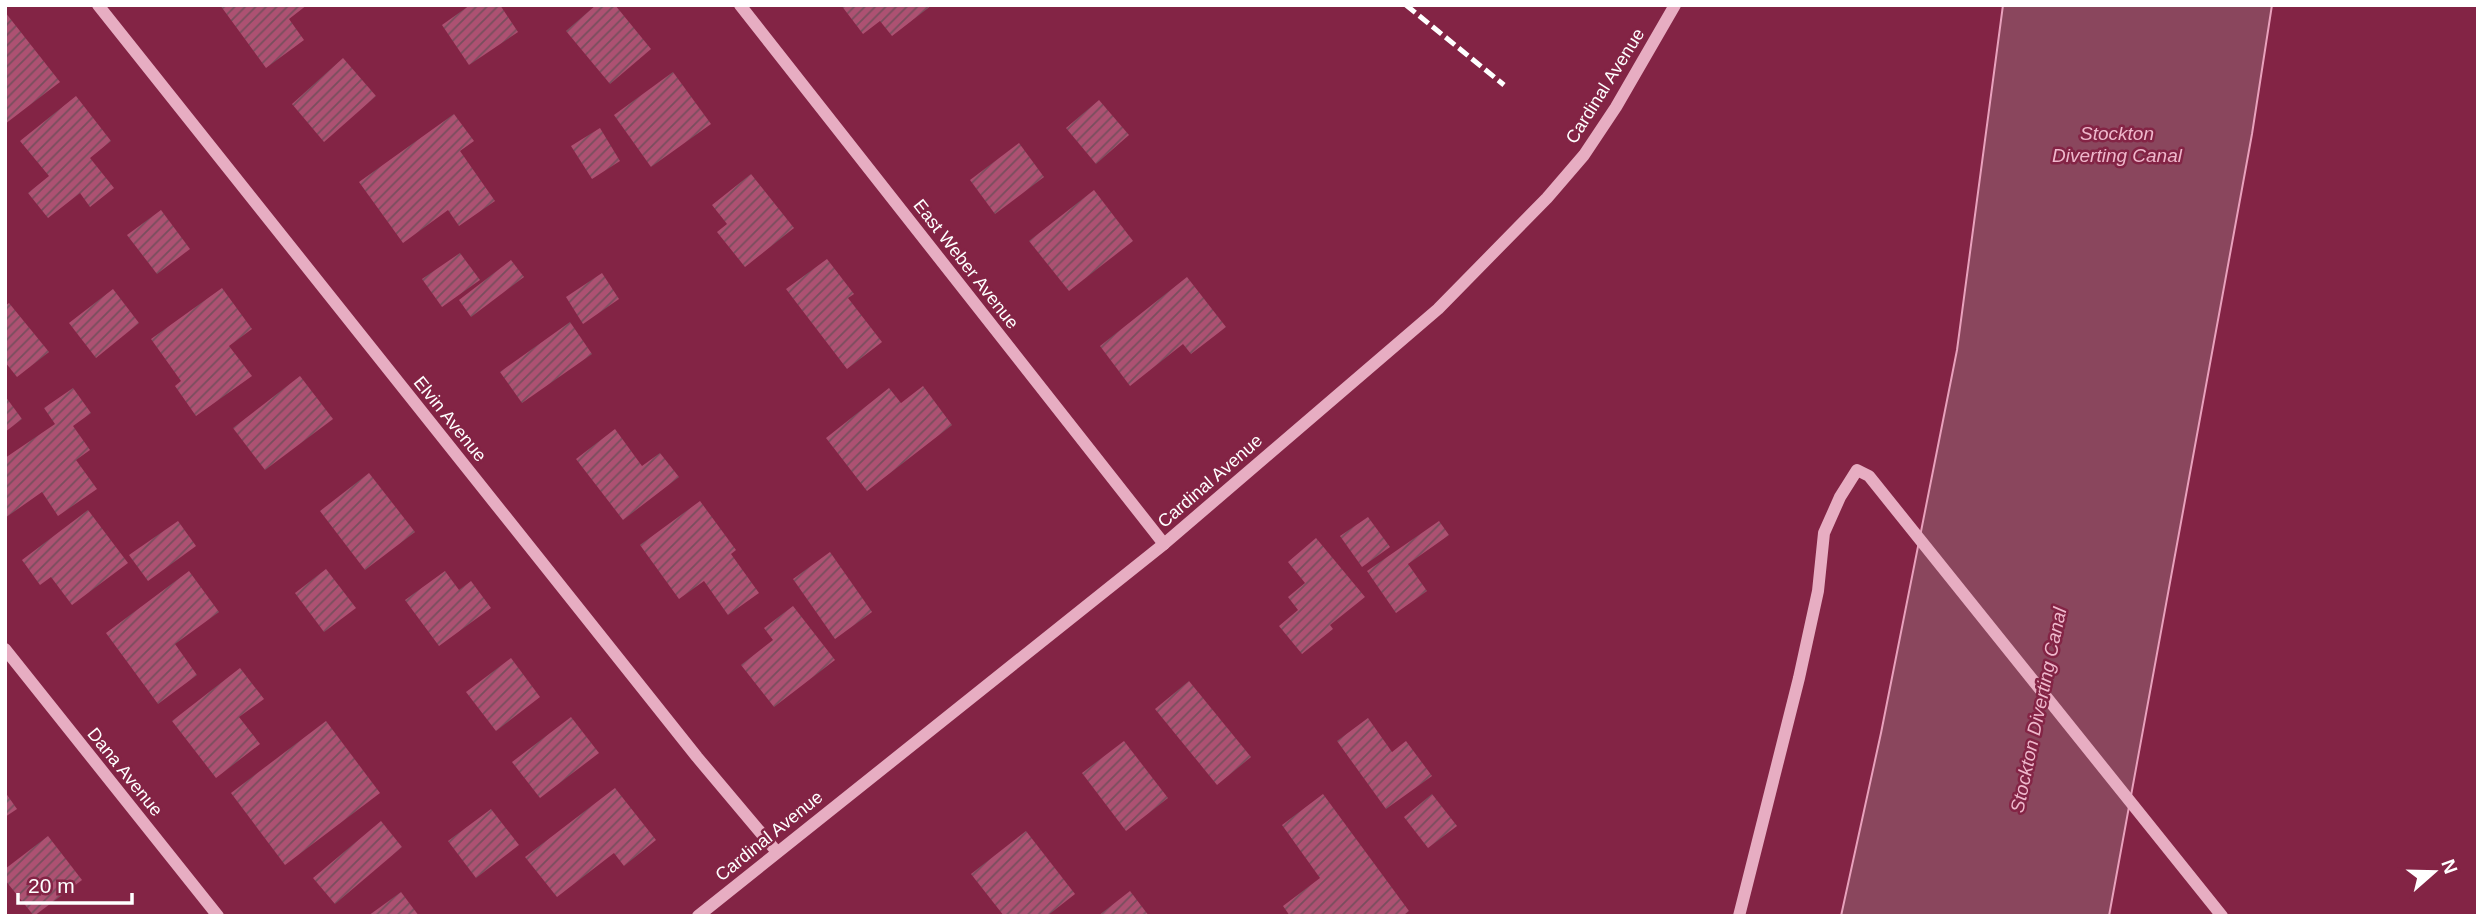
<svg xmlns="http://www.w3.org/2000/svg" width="2483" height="921" font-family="Helvetica,sans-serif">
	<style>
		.water { fill: #8a465d; stroke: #e8a1bc; stroke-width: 2 }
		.building { fill: url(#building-hatch) }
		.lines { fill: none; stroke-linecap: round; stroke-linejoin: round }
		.minor { stroke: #e7adc2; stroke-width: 12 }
		.rail { stroke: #fff; stroke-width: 5; stroke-dasharray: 12 5; stroke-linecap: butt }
		.labels { text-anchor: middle; stroke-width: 5; stroke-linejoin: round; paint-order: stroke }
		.street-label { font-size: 18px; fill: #fff; stroke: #832445 }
		.water-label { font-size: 19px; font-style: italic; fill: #efb8cc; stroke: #832445 }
	</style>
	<defs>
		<pattern id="building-hatch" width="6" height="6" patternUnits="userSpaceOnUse" patternTransform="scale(1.75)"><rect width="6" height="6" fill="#ad5172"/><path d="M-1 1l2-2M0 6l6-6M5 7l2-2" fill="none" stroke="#784e5d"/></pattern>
	</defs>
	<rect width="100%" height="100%" fill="#832445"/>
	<polygon class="water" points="2003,5 2272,5 2252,134 2109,916 1841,916 1881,733 1957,350"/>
	<g class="building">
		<polygon points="220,5 307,5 289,19 304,40 266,68"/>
		<polygon points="470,5 500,5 518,32 469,65 442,25"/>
		<polygon points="596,5 615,5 651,49 610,84 566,31"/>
		<polygon points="841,5 932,5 892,36 880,21 863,34"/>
		<polygon points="5,12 60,82 5,124"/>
		<polygon points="343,58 376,96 324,142 292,104"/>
		<polygon points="673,72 711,124 651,167 614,115"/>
		<polygon points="76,96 111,141 90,158 114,188 90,207 80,193 48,218 28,193 49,176 20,141"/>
		<polygon points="1099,100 1129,135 1096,164 1066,128"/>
		<polygon points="454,114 474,141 460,151 495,201 459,226 448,210 403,243 359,182"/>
		<polygon points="600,128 620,161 592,179 571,146"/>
		<polygon points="1019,143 1044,177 995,214 970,180"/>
		<polygon points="751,174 794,228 745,267 717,232 727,224 712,205"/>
		<polygon points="1094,190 1133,241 1069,291 1029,241"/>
		<polygon points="161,210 190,249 157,274 127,235"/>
		<polygon points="460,253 480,280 442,307 422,279"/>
		<polygon points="827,259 854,294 848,298 882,342 847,369 786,289"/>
		<polygon points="511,260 524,277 471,317 459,300"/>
		<polygon points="602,273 619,299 583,324 566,297"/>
		<polygon points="1187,277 1226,327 1191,354 1183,344 1130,386 1100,346"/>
		<polygon points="222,288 252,329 229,346 252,376 196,416 175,386 181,381 151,339"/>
		<polygon points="113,289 139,323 96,358 69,323"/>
		<polygon points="9,303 49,352 17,377 5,362 5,306"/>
		<polygon points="570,322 592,354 522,403 500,372"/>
		<polygon points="300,376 333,419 265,470 233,428"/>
		<polygon points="923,386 952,425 867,491 826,438 889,388 901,403"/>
		<polygon points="73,388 91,413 73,426 90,450 76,460 97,489 58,516 42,492 5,518 5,458 55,424 44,408"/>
		<polygon points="5,396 22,419 5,432"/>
		<polygon points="615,429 642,466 660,453 679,477 623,520 576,459"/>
		<polygon points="369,473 415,532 365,570 320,511"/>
		<polygon points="700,501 736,550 731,554 759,593 728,615 704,581 679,599 640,545"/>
		<polygon points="88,510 128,563 72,605 51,577 40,585 22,560"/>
		<polygon points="1368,517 1390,547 1362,567 1340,536"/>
		<polygon points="178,521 196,546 148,581 129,555"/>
		<polygon points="1439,521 1449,535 1408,564 1427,591 1396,613 1367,571"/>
		<polygon points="1316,538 1365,597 1330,625 1333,629 1302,654 1279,626 1298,610 1288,597 1305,583 1288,562"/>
		<polygon points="830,552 872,612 835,639 793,579"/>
		<polygon points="326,569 356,608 324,632 295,593"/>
		<polygon points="189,571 219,612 175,644 197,675 158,704 106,633"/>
		<polygon points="445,571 459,590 471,581 491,608 439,646 405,600"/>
		<polygon points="793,606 835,660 774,707 741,665 773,640 764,628"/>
		<polygon points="511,658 540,697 496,731 466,692"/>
		<polygon points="240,668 264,699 239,717 260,744 216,778 172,721"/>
		<polygon points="1189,681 1251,757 1217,785 1155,709"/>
		<polygon points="571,717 599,753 540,798 512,762"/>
		<polygon points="1368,718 1392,752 1406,741 1432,776 1386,809 1337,741"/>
		<polygon points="326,721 380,793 285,865 231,793"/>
		<polygon points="1124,741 1168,798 1126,831 1082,773"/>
		<polygon points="615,788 656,840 624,866 614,853 557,897 525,857"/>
		<polygon points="5,792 17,809 5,817"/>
		<polygon points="1323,794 1409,911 1403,916 1290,916 1283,906 1320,878 1282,825"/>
		<polygon points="1432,794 1457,826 1428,848 1404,817"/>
		<polygon points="491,809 519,845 476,878 448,841"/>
		<polygon points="381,821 402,847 335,904 313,878"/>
		<polygon points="1026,831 1075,894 1047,916 1004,916 971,874"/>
		<polygon points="48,836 82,880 34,916 5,880 5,869"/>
		<polygon points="1130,891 1149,916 1098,916"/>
		<polygon points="401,892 419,916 368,916"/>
	</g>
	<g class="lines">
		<g class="minor">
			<polyline points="98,5 697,757 777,852"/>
			<polyline points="740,5 1164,544"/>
			<polyline points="5,649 218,916"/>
			<polyline points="698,916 1164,544 1438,309 1547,198 1584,155 1616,107 1675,5"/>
			<polyline points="1739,916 1799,678 1818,591 1824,533 1840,497 1857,470 1869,476 2222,916"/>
		</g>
		<polyline class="rail" points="1406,5 1504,85"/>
	</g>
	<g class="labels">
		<g class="street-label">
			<text transform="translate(1605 86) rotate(-58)" y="6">Cardinal Avenue</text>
			<text transform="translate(966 264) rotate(52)" y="6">East Weber Avenue</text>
			<text transform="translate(450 419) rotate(51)" y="6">Elvin Avenue</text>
			<text transform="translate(1210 481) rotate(-41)" y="6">Cardinal Avenue</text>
			<text transform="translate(125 772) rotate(51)" y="6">Dana Avenue</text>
			<text transform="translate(769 836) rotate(-39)" y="6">Cardinal Avenue</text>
		</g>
		<g class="water-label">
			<text x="2117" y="140">Stockton<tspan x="2117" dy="22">Diverting Canal</tspan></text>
			<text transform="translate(2038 710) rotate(-78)" y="7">Stockton Diverting Canal</text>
		</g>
	</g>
	<rect width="2483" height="921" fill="none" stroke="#ffffff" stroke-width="14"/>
	<g transform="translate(2434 872) rotate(70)" stroke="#832445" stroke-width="5" paint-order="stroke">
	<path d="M0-5L12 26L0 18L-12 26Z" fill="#ffffff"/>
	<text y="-10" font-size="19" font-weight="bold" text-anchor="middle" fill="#ffffff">N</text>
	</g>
	<path d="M18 893v10h114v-10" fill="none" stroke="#ffffff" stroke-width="3.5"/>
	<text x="28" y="893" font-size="21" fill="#ffffff" stroke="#832445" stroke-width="5" paint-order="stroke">20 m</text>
</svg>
